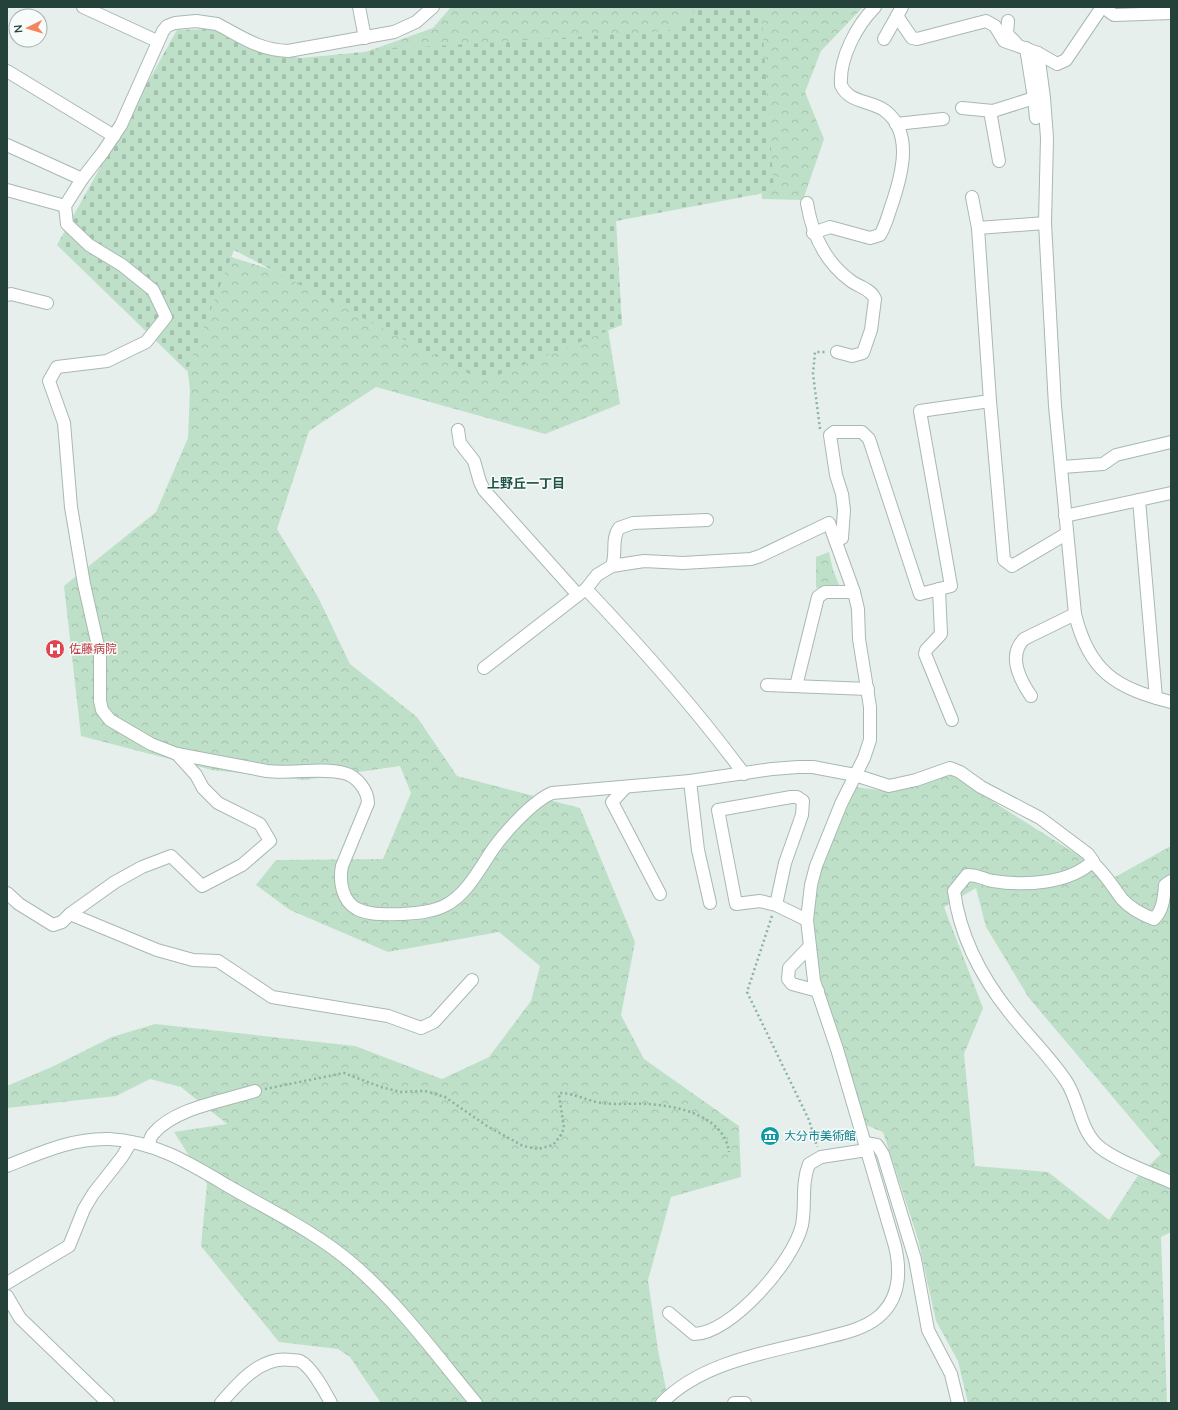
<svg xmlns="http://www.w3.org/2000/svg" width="1178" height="1410" font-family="Lato,'Noto Sans JP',sans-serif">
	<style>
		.forest { fill: url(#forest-crowns); fill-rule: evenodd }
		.cemetery { fill: url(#cemetery-stones) }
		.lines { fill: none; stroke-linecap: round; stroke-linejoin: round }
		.minor-casing { stroke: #a8b8b2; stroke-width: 14 }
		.path { stroke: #86b3a5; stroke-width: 2.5; stroke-dasharray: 2 3; stroke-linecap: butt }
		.minor { stroke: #fff; stroke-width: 12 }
		.labels { text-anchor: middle; stroke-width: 3; stroke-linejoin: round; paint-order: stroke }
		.health-label { font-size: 12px; fill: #be3a42; stroke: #f7fbf9; text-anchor: start }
		.culture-label { font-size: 12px; fill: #0d838f; stroke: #f7fbf9; text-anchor: start }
		.neighbourhood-label { font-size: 13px; font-weight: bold; fill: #1f5548; stroke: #f7fbf9 }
	</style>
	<defs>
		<pattern id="forest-crowns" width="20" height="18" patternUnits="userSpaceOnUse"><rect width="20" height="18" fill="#bfe0c8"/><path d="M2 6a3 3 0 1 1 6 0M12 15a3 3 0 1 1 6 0" fill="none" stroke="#a4c1ad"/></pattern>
		<pattern id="cemetery-stones" width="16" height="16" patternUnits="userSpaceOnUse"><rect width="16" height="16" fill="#bfe0c8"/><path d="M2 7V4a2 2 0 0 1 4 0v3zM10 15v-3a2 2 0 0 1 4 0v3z" fill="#a4c1ad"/></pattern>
	</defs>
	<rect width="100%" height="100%" fill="#e6efeb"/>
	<g class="forest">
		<polygon points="451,7 863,7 821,51 805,92 824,139 803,200 762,199 750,51 432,96 604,305 620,404 545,434 376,387 309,431 277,529 318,597 350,664 417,717 457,776 580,808 635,942 621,1015 644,1059 739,1126 741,1177 671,1197 648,1280 658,1350 669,1403 381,1403 350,1357 338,1349 279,1342 201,1246 207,1184 174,1132 227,1124 181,1087 150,1079 116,1096 7,1108 7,1086 54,1066 112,1037 155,1024 355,1046 442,1079 489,1057 531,1001 540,966 499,932 388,952 290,910 256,885 276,860 383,859 411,793 400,766 304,780 212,770 81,736 64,586 156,512 188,438 190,389 169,238 276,271 360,54 433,28"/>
		<polygon points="829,552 833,570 840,587 816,588 816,557"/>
		<path d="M943,776H961L995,803L1083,858L1106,882L1171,846V1232L1161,1237L1167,1403H968L958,1361L936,1321L918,1239L883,1132L866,1125L820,980L812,919L819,872L856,787L893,792ZM976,888L986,927L1029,998L1161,1154L1137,1177L1109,1220L1048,1172L975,1166L964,1054L983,1008L944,907Z"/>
	</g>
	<polygon class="cemetery" points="701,7 761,7 774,191 616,221 622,325 483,381 234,250 187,371 57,245 177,30 213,29 253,50 301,58 405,48 668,31"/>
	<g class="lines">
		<g class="minor-casing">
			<g id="minor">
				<polyline points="83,7 157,41"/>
				<polyline points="359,7 365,38"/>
				<path d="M433,7L416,22L394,32L288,51C259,50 242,37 217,24L196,21L175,23L167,26L163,31L121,125L103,152L82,179L65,206L67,224L89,245L122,265L153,290L166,317L146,342L107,361L57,367L49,381L64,423L71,507L84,584L100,655V701L102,710L110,720L151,744L177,754L267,771C292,774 320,767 344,773C357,776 368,791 368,803L342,866C339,881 342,901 357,909C372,916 386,914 402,914C417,913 433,912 446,905C467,894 480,868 493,849C505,832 533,801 552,793L690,781L772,769L798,767H813L855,775L889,786L916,780L950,768L960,772L981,787L1040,818L1088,854L1093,861C1070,884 1024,886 993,881C982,879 980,875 967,875L954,891C960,937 982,978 1010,1013C1028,1036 1050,1057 1066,1081C1079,1100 1079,1126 1096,1144C1111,1159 1151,1173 1171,1182"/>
				<polyline points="902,7 897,16 912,38 917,39 986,21 995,26 1004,41 1038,53 1057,64 1066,60 1102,7"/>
				<polyline points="1103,7 1114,15 1171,13"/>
				<polyline points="1008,21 1007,34 1016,43"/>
				<polyline points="884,39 897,16"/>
				<path d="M1038,53L1044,98L1047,138L1045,223L1055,406L1075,614C1089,672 1116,688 1171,702"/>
				<polyline points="7,71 114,136"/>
				<polyline points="1034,98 1036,118"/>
				<polyline points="962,108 993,111 1034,98 1026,48"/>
				<polyline points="990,111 999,161"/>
				<polyline points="896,124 943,119"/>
				<polyline points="7,145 82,179"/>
				<polyline points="7,190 65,206"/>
				<polyline points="972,197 978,228"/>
				<path d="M807,203C812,234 825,262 851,281C859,287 871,289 875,299L871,330L863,353L852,356L837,352"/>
				<polyline points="1045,223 978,228 990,401 1004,560 1012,566 1066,534"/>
				<path d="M813,233L830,227L870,238L880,235C885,227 888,216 891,207C901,178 915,132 884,110C869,100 849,103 841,85C839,58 857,25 875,7"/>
				<polyline points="7,295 11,294 47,303"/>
				<path d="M458,430L460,443L474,461L480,482L484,490L578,595L586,589C642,648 696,709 744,774"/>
				<polyline points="1062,467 1103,464 1116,455 1171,442"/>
				<polyline points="1139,500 1156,698"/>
				<polyline points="1065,516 1171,493"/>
				<polyline points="836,541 842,538 844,510 842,494 836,475 830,435 834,432 862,432 869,439 920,594 951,586 920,411 990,401"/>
				<path d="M612,566C617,552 611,539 619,528L633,523L707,520"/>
				<path d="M586,589L597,575L612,566L644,561L683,563L751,559L760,556L829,523L854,592L858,609L859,639L870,707V740L864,758L841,804L816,866L811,885L807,920L814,981L837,1049L895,1246C901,1272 900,1300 877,1318C862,1330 839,1334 821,1339C769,1352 701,1362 662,1403"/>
				<polyline points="939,589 941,634 926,650 925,654 952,720"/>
				<polyline points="484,668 578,595"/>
				<polyline points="767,685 868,689"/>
				<polyline points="796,686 818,597 825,592 854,592"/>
				<path d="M1031,696C1020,680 1007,656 1024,639L1075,614"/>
				<polyline points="690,781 698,850 710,903"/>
				<polyline points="626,787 612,802 660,894"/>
				<path d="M1092,862C1105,873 1112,886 1122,899C1130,908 1143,915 1154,919C1163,911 1164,897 1165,885L1171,881"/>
				<polyline points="7,893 19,904 53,925 62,922 70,914 157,950 193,960 218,961 272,997 388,1016 421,1028 434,1022 472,980"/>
				<polyline points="776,905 760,901 736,904 718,810 791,797 797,797 803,801 802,815 785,863 776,905 807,920"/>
				<polyline points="70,914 115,882 142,867 171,856 202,886 242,865 270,841 260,824 218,803 203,788 196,775 177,754"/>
				<polyline points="809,947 789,968 788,979 792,984 818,991"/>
				<polyline points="865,1143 877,1145 883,1154 915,1259 928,1330 951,1374 958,1403"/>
				<path d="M148,1145C150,1142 150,1137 153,1134C174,1108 224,1101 255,1091"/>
				<path d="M7,1166C40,1153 72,1138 109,1139C154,1141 191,1164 228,1186C271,1211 316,1232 354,1265C400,1305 437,1356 476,1403"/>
				<polyline points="7,1283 69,1246 84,1209 93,1194 122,1157 131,1142"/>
				<polyline points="7,1296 20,1318 108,1403"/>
				<path d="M669,1313L694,1334C731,1334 794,1261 802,1225C806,1205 801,1184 809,1164L821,1157L867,1150"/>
				<path d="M221,1403C238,1383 262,1355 291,1360C293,1360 298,1360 300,1361C312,1367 325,1392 331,1403"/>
				<polyline points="734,1403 745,1403"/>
			</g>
		</g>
		<g class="path">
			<polyline points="820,429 813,374 815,352 826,352"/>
			<polyline points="772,916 747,992 809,1120 817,1147"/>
			<path d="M265,1089L344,1073L381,1087L401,1092L425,1091L445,1097L487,1126L523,1146L538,1149L553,1145L561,1135L564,1128L559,1095L560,1093C574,1093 587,1101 602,1103C617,1105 633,1103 648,1104C679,1106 724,1116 729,1152"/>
		</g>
		<use href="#minor" class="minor"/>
	</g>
	<defs>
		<g id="hospital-disc" transform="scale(1)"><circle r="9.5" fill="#e0444e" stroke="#f7fbf9"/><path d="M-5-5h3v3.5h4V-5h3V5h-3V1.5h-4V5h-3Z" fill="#fff"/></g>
		<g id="museum-disc" transform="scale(1)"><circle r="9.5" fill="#0f9aa8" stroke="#f7fbf9"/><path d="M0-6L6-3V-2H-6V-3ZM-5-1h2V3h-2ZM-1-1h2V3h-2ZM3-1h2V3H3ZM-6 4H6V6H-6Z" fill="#fff"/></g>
	</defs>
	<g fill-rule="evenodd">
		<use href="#hospital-disc" x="55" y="649"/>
		<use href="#museum-disc" x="770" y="1136"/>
	</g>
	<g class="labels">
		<g class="health-label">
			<text x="69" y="653">佐藤病院</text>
		</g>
		<g class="culture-label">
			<text x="784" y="1140">大分市美術館</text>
		</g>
		<g class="neighbourhood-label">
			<text x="526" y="488">上野丘一丁目</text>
		</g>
	</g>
	<rect width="1178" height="1410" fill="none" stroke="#24423a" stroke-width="16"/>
	<g transform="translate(28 28) rotate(265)"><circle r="19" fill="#f7fbf9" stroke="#a3b1ad"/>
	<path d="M0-3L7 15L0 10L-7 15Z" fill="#f4845f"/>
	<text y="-6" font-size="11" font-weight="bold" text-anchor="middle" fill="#24423a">N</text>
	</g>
</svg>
